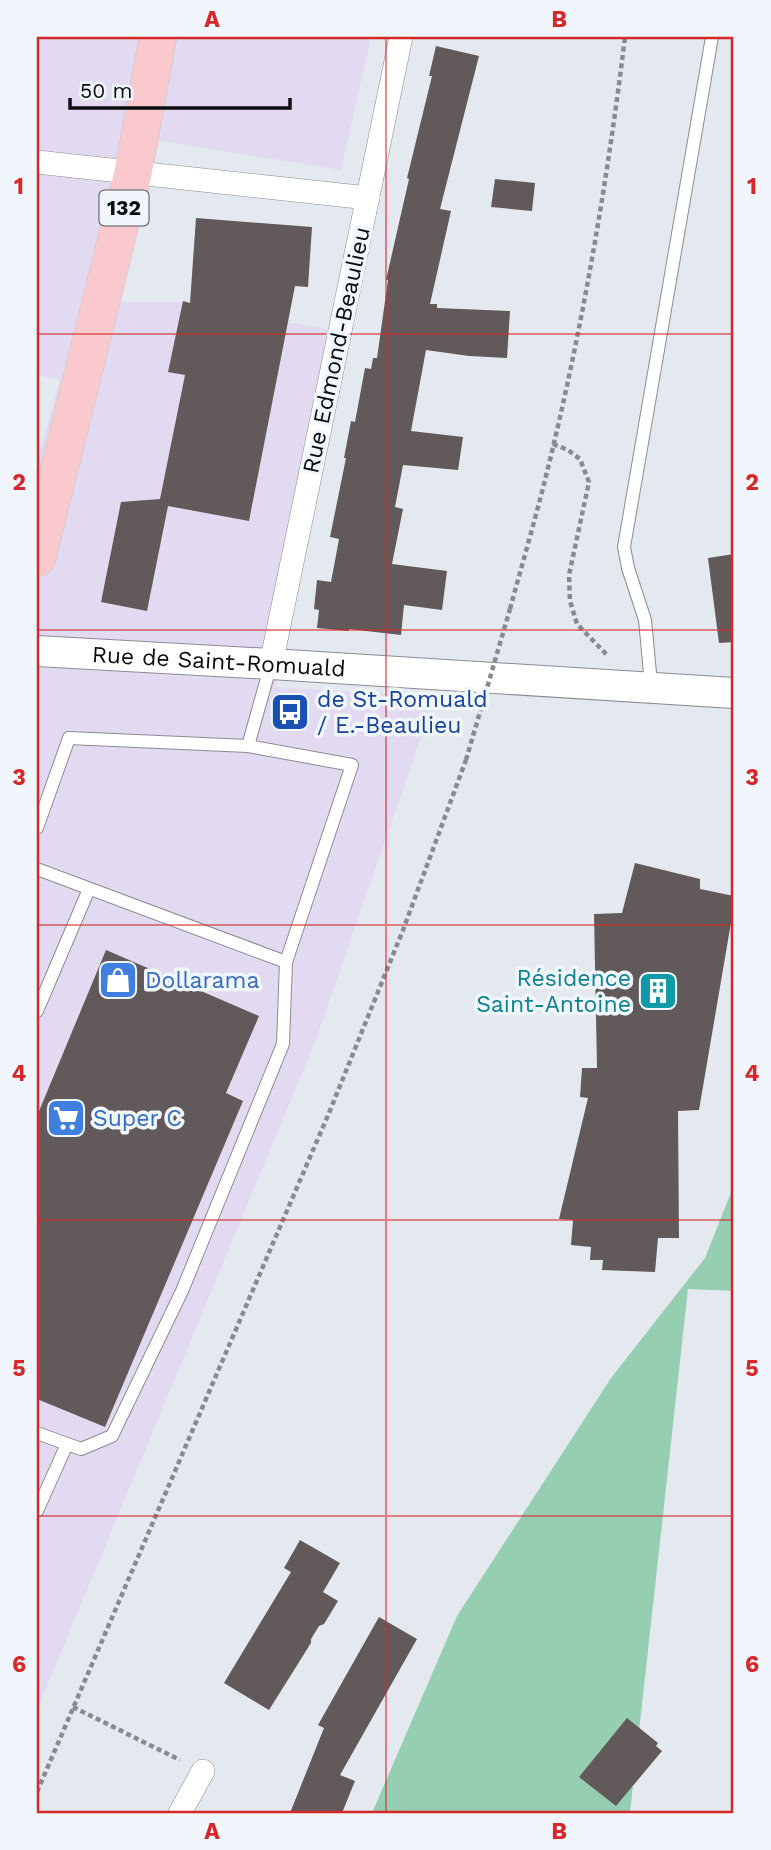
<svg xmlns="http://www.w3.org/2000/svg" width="771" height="1850" font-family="'Work Sans',sans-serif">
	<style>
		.commercial { fill: #e1daf0 }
		.green { fill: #96ceb2 }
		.building { fill: #625a5a }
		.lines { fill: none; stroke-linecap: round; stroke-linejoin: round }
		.service-casing { stroke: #898d93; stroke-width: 14 }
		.minor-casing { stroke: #898d93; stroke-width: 24 }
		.tertiary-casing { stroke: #898d93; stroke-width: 32 }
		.primary-casing { stroke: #c4c5c5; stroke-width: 38 }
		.path { stroke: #878a8f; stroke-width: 4.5; stroke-dasharray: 5 3.5; stroke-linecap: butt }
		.service { stroke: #fff; stroke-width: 12 }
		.minor { stroke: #fff; stroke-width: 23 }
		.tertiary { stroke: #fff; stroke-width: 30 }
		.primary { stroke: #fac9cd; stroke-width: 37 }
		.path-bridge { stroke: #878a8f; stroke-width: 4.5; stroke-dasharray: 5 3.5; stroke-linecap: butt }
		.grid { fill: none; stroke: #d62828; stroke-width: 2; stroke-opacity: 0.55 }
		.labels { text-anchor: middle; stroke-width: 7; stroke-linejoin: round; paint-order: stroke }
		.shield { fill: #f1f6fd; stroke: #505256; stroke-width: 2 }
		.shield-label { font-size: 21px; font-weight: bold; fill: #0b0c0e }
		.street-label { font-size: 23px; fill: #0b0c0e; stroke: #f1f6fd }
		.transit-label { font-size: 23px; fill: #164399; stroke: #f1f6fd; text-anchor: start }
		.culture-label { font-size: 23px; fill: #0d838f; stroke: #f1f6fd; text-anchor: end }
		.shop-label { font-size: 23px; fill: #366cbe; stroke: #f1f6fd; text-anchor: start }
		.neatline { fill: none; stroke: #d62828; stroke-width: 2.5 }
		.grid-label { font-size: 23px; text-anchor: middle; font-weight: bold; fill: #d62828 }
	</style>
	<rect width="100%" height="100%" fill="#e4e9ef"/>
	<polygon class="commercial" points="37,37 371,37 341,170 123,135 94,302 186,302 201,313 288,322 331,330 276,687 435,697 315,1042 37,1710 37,462 60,380 37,375"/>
	<polygon class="green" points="734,1181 734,1291 688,1289 630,1813 372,1813 457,1616 611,1378 705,1258 732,1190"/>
	<g class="building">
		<polygon points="436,46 479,56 440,209 451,211 430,304 437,304 437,308 510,311 507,358 469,356 426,350 411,431 463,437 458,470 403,465 395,507 403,509 392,564 447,571 442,610 404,605 401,635 349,629 349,631 317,628 319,610 314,609 317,580 331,582 339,539 330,537 346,458 344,458 351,421 355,422 365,368 371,369 373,358 377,358 388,280 386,280 409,179 407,178 432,76 429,76"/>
		<polygon points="495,179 535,183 532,211 491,207"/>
		<polygon points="196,218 312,227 308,287 295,286 249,521 168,506 147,611 101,602 121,502 160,499 185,375 168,372 183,301 190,303"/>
		<polygon points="734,554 734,642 719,643 708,558"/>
		<polygon points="635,863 700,879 700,889 734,896 734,905 699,1110 678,1111 679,1238 658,1238 655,1272 602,1270 603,1260 590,1260 591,1247 571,1245 573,1220 559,1219 588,1098 580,1097 582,1068 597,1068 594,914 622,913"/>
		<polygon points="106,950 259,1016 226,1093 243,1101 105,1427 37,1399 37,1116"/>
		<polygon points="300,1540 340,1563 323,1592 338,1601 324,1624 319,1626 311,1639 311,1643 269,1710 224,1683 291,1572 284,1568"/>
		<polygon points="379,1617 417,1639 340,1775 355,1781 342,1813 290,1813 324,1728 318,1725"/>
		<polygon points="627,1718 658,1743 656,1746 662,1751 616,1806 579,1777"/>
	</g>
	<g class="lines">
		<g class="service-casing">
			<g id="service">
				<polyline points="653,688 650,673 645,620 628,568 624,547 712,37"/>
				<polyline points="37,828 69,738 248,746 271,664"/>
				<polyline points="37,869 286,962 352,765 248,746"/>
				<polyline points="37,1011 89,889"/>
				<polyline points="37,1433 81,1449 112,1436 182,1291 283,1044 286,962"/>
				<polyline points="37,1511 67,1444"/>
			</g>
		</g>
		<g class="minor-casing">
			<g id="minor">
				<polyline points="37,162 368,198"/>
				<polyline points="271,664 401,37"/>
				<polyline points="180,1813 203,1771"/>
			</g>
		</g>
		<g class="tertiary-casing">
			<g id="tertiary">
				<path id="s1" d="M37,651L271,664L734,693"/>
			</g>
		</g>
		<g class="primary-casing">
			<polyline id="primary" points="37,558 133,173 158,37"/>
		</g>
		<g class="path">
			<polyline points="553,444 568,450 580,459 589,482 569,575 570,601 577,624 607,655"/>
			<path d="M510,609C522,565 535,520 546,476C582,331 607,184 625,37"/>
			<polyline points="73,1707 180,1760"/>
			<polyline points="37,1792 329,1113 403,930 466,760"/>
		</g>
		<use href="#service" class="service"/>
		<use href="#minor" class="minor"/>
		<use href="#tertiary" class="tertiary"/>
		<use href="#primary" class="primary"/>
		<polyline class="path-bridge" points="466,760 510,609"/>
	</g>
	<path class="grid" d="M386,37V1813M37,334H734M37,630H734M37,925H734M37,1220H734M37,1516H734"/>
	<defs>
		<g id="bus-square" transform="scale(2.0125)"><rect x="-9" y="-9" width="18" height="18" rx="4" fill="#1a4fb4" stroke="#f1f6fd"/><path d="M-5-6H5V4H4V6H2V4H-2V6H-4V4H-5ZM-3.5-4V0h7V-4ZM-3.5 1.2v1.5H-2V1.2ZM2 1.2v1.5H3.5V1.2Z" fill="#fff"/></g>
		<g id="shop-square" transform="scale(2.0125)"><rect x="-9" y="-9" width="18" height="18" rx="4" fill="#3f7fe0" stroke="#f1f6fd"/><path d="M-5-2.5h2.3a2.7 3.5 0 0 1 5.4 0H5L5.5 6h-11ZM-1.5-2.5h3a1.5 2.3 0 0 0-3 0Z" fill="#fff"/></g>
		<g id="building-square" transform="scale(2.0125)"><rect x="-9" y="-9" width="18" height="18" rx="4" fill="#0f9aa8" stroke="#f1f6fd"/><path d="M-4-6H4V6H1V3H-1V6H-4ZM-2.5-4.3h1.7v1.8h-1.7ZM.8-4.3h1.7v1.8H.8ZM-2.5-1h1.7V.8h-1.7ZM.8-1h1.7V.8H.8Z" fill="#fff"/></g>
		<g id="supermarket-square" transform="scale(2.0125)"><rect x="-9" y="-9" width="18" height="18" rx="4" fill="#3f7fe0" stroke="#f1f6fd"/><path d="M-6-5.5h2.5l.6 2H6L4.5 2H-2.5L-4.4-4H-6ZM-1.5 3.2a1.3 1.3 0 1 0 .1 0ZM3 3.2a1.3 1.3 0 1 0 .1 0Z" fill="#fff"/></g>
	</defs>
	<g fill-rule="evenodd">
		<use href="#bus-square" x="290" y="712"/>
		<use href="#shop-square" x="118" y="980"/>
		<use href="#building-square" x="658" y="991"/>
		<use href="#supermarket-square" x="66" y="1118"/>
	</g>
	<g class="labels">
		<rect class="shield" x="99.5" y="190.5" width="49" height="35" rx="5"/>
		<g class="shield-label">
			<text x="124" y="215">132</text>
		</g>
		<g class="street-label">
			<text transform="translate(336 350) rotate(-78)" y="8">Rue Edmond-Beaulieu</text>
			<text dy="8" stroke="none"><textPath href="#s1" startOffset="182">Rue de Saint-Romuald</textPath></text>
		</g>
		<g class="transit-label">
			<text x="317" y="707">de St-Romuald<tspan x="317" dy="26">/ E.-Beaulieu</tspan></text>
		</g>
		<g class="culture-label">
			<text x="631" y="986">Résidence<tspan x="631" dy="26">Saint-Antoine</tspan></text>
		</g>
		<g class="shop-label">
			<text x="145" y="988">Dollarama</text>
			<text x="93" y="1126">Super C</text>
		</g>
	</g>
	<rect width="771" height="1850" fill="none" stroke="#f1f6fd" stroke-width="77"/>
	<path d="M70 98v10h220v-10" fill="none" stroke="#0b0c0e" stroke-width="3.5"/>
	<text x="80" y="98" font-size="21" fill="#0b0c0e" stroke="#f1f6fd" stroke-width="5" paint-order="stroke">50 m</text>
	<rect x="38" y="38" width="694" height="1774" class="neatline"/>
	<g class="grid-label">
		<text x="212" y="27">A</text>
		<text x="559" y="27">B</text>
		<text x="19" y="194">1</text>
		<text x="752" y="194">1</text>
		<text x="19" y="490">2</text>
		<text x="752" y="490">2</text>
		<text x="19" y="785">3</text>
		<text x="752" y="785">3</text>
		<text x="19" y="1081">4</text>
		<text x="752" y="1081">4</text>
		<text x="19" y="1376">5</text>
		<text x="752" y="1376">5</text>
		<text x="19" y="1672">6</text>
		<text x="752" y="1672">6</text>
		<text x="212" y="1839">A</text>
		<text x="559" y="1839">B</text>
	</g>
</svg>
